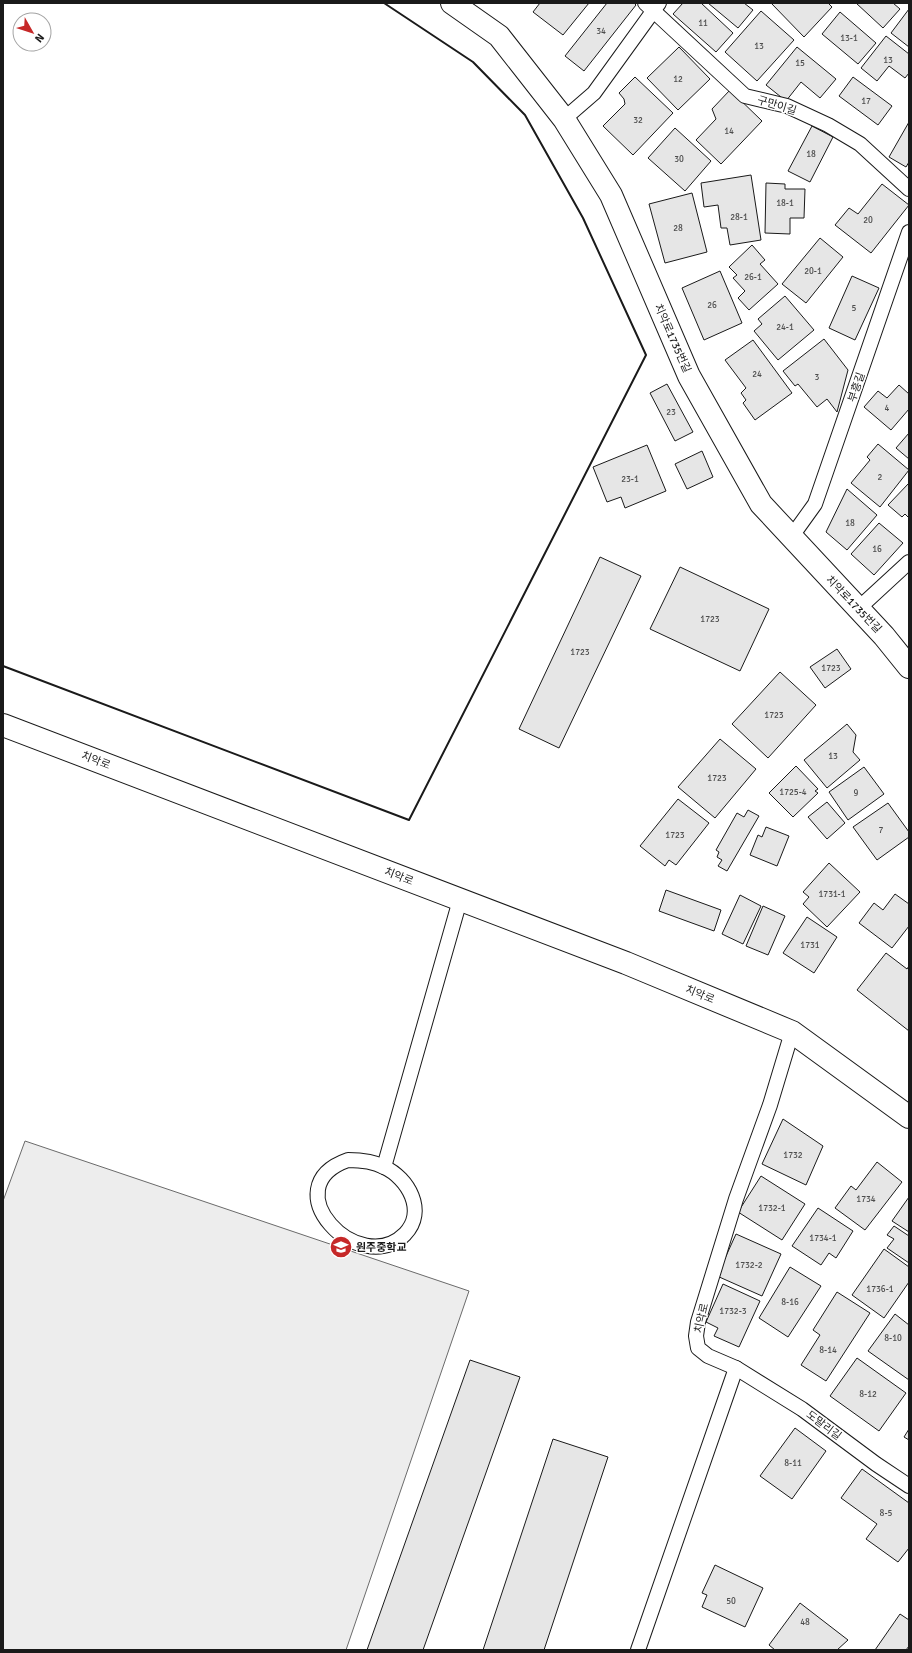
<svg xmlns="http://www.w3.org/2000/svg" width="912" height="1653" font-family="Signika,'Noto Sans KR',sans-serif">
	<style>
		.green { fill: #ededed; stroke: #6a6a6a }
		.building { fill: #e6e6e6; stroke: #1a1a1a }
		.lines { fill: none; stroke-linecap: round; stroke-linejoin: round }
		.lane-casing { stroke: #1a1a1a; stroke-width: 16 }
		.street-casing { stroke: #1a1a1a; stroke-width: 24 }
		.secondary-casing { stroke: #1a1a1a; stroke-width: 24 }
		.lane { stroke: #fff; stroke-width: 14 }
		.street { stroke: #fff; stroke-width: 22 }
		.secondary { stroke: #fff; stroke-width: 22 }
		.wall { stroke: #1a1a1a; stroke-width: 2 }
		.labels { text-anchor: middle; stroke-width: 3; stroke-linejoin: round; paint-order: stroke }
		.number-label { font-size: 9px; fill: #4d4d4d }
		.street-label { font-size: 11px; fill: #1a1a1a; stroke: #fff }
		.poi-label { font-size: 11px; font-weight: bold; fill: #1a1a1a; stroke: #fff; text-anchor: start }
	</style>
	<rect width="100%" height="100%" fill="#fff"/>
	<polygon class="green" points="25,1141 469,1291 346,1650 3,1650 3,1201"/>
	<g class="building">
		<polygon points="540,3 589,3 563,35 533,12"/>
		<polygon points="607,3 634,3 636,5 584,71 565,56"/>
		<polygon points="683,3 701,3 733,33 716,52 673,14"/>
		<polygon points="708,3 744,3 753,10 738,28"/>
		<polygon points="771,3 828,3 832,7 804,37"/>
		<polygon points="856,3 893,3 900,9 883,28"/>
		<polygon points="909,9 909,47 891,33"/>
		<polygon points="761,11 794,40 757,81 725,52"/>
		<polygon points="840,12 876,43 858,64 822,34"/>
		<polygon points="886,36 909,54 909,73 905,78 889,66 877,81 861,68"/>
		<polygon points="679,47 710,79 678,110 647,78"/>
		<polygon points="797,47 836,79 820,98 801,82 786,101 766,85"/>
		<polygon points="635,77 673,113 633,155 603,126 625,104 624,99 619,93"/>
		<polygon points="853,77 892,106 878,125 839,96"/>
		<polygon points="730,90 762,121 721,164 696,140 716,119 712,109"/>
		<polygon points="909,122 909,162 906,167 889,157"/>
		<polygon points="812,126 833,137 810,182 788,171"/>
		<polygon points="675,128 711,161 685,191 648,158"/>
		<polygon points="751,175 761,240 730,245 727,228 721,228 718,205 704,207 701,183"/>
		<polygon points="766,183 785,184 785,189 805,189 804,218 790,218 790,234 765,233"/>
		<polygon points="882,184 909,205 871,253 835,225 849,208 858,214"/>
		<polygon points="692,193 707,252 665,263 649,204"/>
		<polygon points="820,238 843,257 806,303 782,284"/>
		<polygon points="752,245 765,260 760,264 778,284 749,310 738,298 745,291 733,278 737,275 729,267"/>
		<polygon points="720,271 742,323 704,340 682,288"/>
		<polygon points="852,276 879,288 855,340 829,328"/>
		<polygon points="785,296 814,330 778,360 754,331 762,324 758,319"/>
		<polygon points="824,339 848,370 837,412 827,399 817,407 798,384 795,386 783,371"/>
		<polygon points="753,340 792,393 755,420 743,403 746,400 741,393 746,388 725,360"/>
		<polygon points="667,384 693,432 675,441 650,393"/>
		<polygon points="899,385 909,394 909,409 891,430 864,407 878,391 887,398"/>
		<polygon points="909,433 909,459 896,448"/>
		<polygon points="878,444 909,470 880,507 851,483 870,460 867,457"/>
		<polygon points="647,445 666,491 625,508 621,497 607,502 593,467"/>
		<polygon points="702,451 713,477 687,489 675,464"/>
		<polygon points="909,483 909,518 905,514 902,517 888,505"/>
		<polygon points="847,489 877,515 847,550 826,532"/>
		<polygon points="879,523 903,543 874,575 851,554"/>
		<polygon points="600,557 641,576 559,748 519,729"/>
		<polygon points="680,567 769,609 740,671 650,629"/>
		<polygon points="837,649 851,669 825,688 810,667"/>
		<polygon points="780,672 816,705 768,758 732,724"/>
		<polygon points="847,724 856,735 853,752 860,760 827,788 804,760"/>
		<polygon points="720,739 756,769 715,818 678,787"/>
		<polygon points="796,766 818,789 815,791 818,793 793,817 769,793"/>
		<polygon points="864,767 884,794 848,820 829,792"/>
		<polygon points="678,799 709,823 676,865 669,860 665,866 640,846"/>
		<polygon points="827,802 845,823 827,839 808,817"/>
		<polygon points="888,803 909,832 909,837 877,860 853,827"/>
		<polygon points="748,810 759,816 727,871 718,866 722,860 717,857 719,852 716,850 737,813 744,817"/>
		<polygon points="766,827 789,836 777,866 750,855 758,835 762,837"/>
		<polygon points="829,863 860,892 827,927 803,904 809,897 803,892"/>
		<polygon points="666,890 721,910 714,931 659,911"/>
		<polygon points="895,894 909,904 909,926 892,948 859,923 874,903 883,910"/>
		<polygon points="740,895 761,906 743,944 722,934"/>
		<polygon points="763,906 785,916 768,955 746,946"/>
		<polygon points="807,917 837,937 814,973 783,953"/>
		<polygon points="886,953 907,969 909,966 909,1031 857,990"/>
		<polygon points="783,1119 823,1146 806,1185 762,1164"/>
		<polygon points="877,1162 902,1182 865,1230 835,1208 851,1186 856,1190"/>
		<polygon points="761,1176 805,1204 782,1240 738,1212"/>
		<polygon points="909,1197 909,1232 892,1221"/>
		<polygon points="818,1208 853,1231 836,1258 829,1253 821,1265 792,1246"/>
		<polygon points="894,1226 909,1236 909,1263 887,1248 894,1239 887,1235"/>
		<polygon points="736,1234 781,1254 762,1296 717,1276"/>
		<polygon points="884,1249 909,1267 909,1282 884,1318 852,1295"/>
		<polygon points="790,1267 821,1286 788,1337 759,1318"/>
		<polygon points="723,1284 760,1301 739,1347 714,1336 718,1328 706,1322"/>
		<polygon points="837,1292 870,1313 826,1381 801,1365 820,1335 813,1330"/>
		<polygon points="895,1314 909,1325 909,1380 868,1351"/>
		<polygon points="857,1358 906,1393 879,1431 830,1396"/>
		<polygon points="470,1360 520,1377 423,1650 367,1650"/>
		<polygon points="795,1428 826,1451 792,1499 760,1476"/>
		<polygon points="909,1429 909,1440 904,1437"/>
		<polygon points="553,1439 608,1457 544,1650 483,1650"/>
		<polygon points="862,1469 909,1503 909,1548 898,1562 866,1539 877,1524 841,1498"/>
		<polygon points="715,1565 763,1588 745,1627 702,1607 707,1595 702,1593"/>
		<polygon points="800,1603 848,1640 837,1650 775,1650 769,1645"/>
		<polygon points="900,1614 909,1620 909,1646 906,1650 875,1650"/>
	</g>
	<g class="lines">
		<g class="lane-casing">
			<g id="lane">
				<polyline points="645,3 745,96 787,106 828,125 860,144 909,189"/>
				<polyline points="564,119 594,93 659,3"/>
				<polyline points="792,536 815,504 909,232"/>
				<polyline points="859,608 909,562"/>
				<polyline points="792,1032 770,1105 736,1199 698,1322 696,1336 698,1348 708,1356 736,1368 802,1409 876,1464 909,1486"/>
				<path d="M348,1160C361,1160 373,1161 384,1167C408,1178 427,1211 405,1234C359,1280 271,1187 348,1160Z"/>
				<polyline points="384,1167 460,900"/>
				<polyline points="638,1650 736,1368"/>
			</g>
		</g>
		<g class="street-casing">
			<polyline id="street" points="452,3 499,36 564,119 611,195 689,376 761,504 884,636 909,667"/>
		</g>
		<g class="secondary-casing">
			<polyline id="secondary" points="3,725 626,963 792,1032 909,1117"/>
		</g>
		<use href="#lane" class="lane"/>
		<use href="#street" class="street"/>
		<use href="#secondary" class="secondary"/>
		<polyline class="wall" points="3,666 409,820 646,355 583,218 525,115 473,62 384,3"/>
	</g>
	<defs>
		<g id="school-disc" transform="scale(1.15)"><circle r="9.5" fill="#c62828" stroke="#fff"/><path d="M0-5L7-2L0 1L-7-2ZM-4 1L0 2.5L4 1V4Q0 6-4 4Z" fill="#fff"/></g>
	</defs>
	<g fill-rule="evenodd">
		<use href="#school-disc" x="341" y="1247"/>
	</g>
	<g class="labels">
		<g class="number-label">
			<text x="703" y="26">11</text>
			<text x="601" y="34">34</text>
			<text x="849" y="41">13-1</text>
			<text x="759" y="49">13</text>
			<text x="888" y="63">13</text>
			<text x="800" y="66">15</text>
			<text x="678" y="82">12</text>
			<text x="866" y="104">17</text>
			<text x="638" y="123">32</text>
			<text x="729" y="134">14</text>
			<text x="811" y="157">18</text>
			<text x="679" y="162">30</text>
			<text x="785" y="206">18-1</text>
			<text x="739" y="220">28-1</text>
			<text x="868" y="223">20</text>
			<text x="678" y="231">28</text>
			<text x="813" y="274">20-1</text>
			<text x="753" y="280">26-1</text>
			<text x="712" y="308">26</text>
			<text x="854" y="311">5</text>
			<text x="785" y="330">24-1</text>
			<text x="757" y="377">24</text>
			<text x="817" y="380">3</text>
			<text x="887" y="411">4</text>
			<text x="671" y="415">23</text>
			<text x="880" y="480">2</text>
			<text x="630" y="482">23-1</text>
			<text x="850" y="526">18</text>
			<text x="877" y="552">16</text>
			<text x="710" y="622">1723</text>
			<text x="580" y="655">1723</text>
			<text x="831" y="671">1723</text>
			<text x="774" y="718">1723</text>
			<text x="833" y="759">13</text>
			<text x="717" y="781">1723</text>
			<text x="793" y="795">1725-4</text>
			<text x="856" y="796">9</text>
			<text x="881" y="833">7</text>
			<text x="675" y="838">1723</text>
			<text x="832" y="897">1731-1</text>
			<text x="810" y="948">1731</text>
			<text x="793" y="1158">1732</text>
			<text x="866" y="1202">1734</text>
			<text x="772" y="1211">1732-1</text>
			<text x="823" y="1241">1734-1</text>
			<text x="749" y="1268">1732-2</text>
			<text x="880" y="1292">1736-1</text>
			<text x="790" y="1305">8-16</text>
			<text x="733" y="1314">1732-3</text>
			<text x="893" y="1341">8-10</text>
			<text x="828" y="1353">8-14</text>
			<text x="868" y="1397">8-12</text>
			<text x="793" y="1466">8-11</text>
			<text x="886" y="1516">8-5</text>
			<text x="731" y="1604">50</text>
			<text x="805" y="1625">48</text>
		</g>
		<g class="street-label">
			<text transform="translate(777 105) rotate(17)" y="4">구만이길</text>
			<text transform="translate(673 338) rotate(66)" y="4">치악로1735번길</text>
			<text transform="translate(856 387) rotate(-71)" y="4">부흥길</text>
			<text transform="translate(854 604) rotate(46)" y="4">치악로1735번길</text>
			<text transform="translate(96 760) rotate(21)" y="4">치악로</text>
			<text transform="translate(399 876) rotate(21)" y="4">치악로</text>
			<text transform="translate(700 994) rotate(22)" y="4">치악로</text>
			<text transform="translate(701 1318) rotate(-77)" y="4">치악로</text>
			<text transform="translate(824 1425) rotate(37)" y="4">도말리길</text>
		</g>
		<g class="poi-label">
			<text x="356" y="1251">원주중학교</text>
		</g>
	</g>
	<rect width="912" height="1653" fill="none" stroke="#1a1a1a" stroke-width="8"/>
	<g transform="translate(32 32) rotate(129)"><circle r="19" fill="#ffffff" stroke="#a3a3a3"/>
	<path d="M0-3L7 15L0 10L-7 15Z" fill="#c62828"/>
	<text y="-6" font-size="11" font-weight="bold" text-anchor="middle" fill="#1a1a1a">N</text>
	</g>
</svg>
